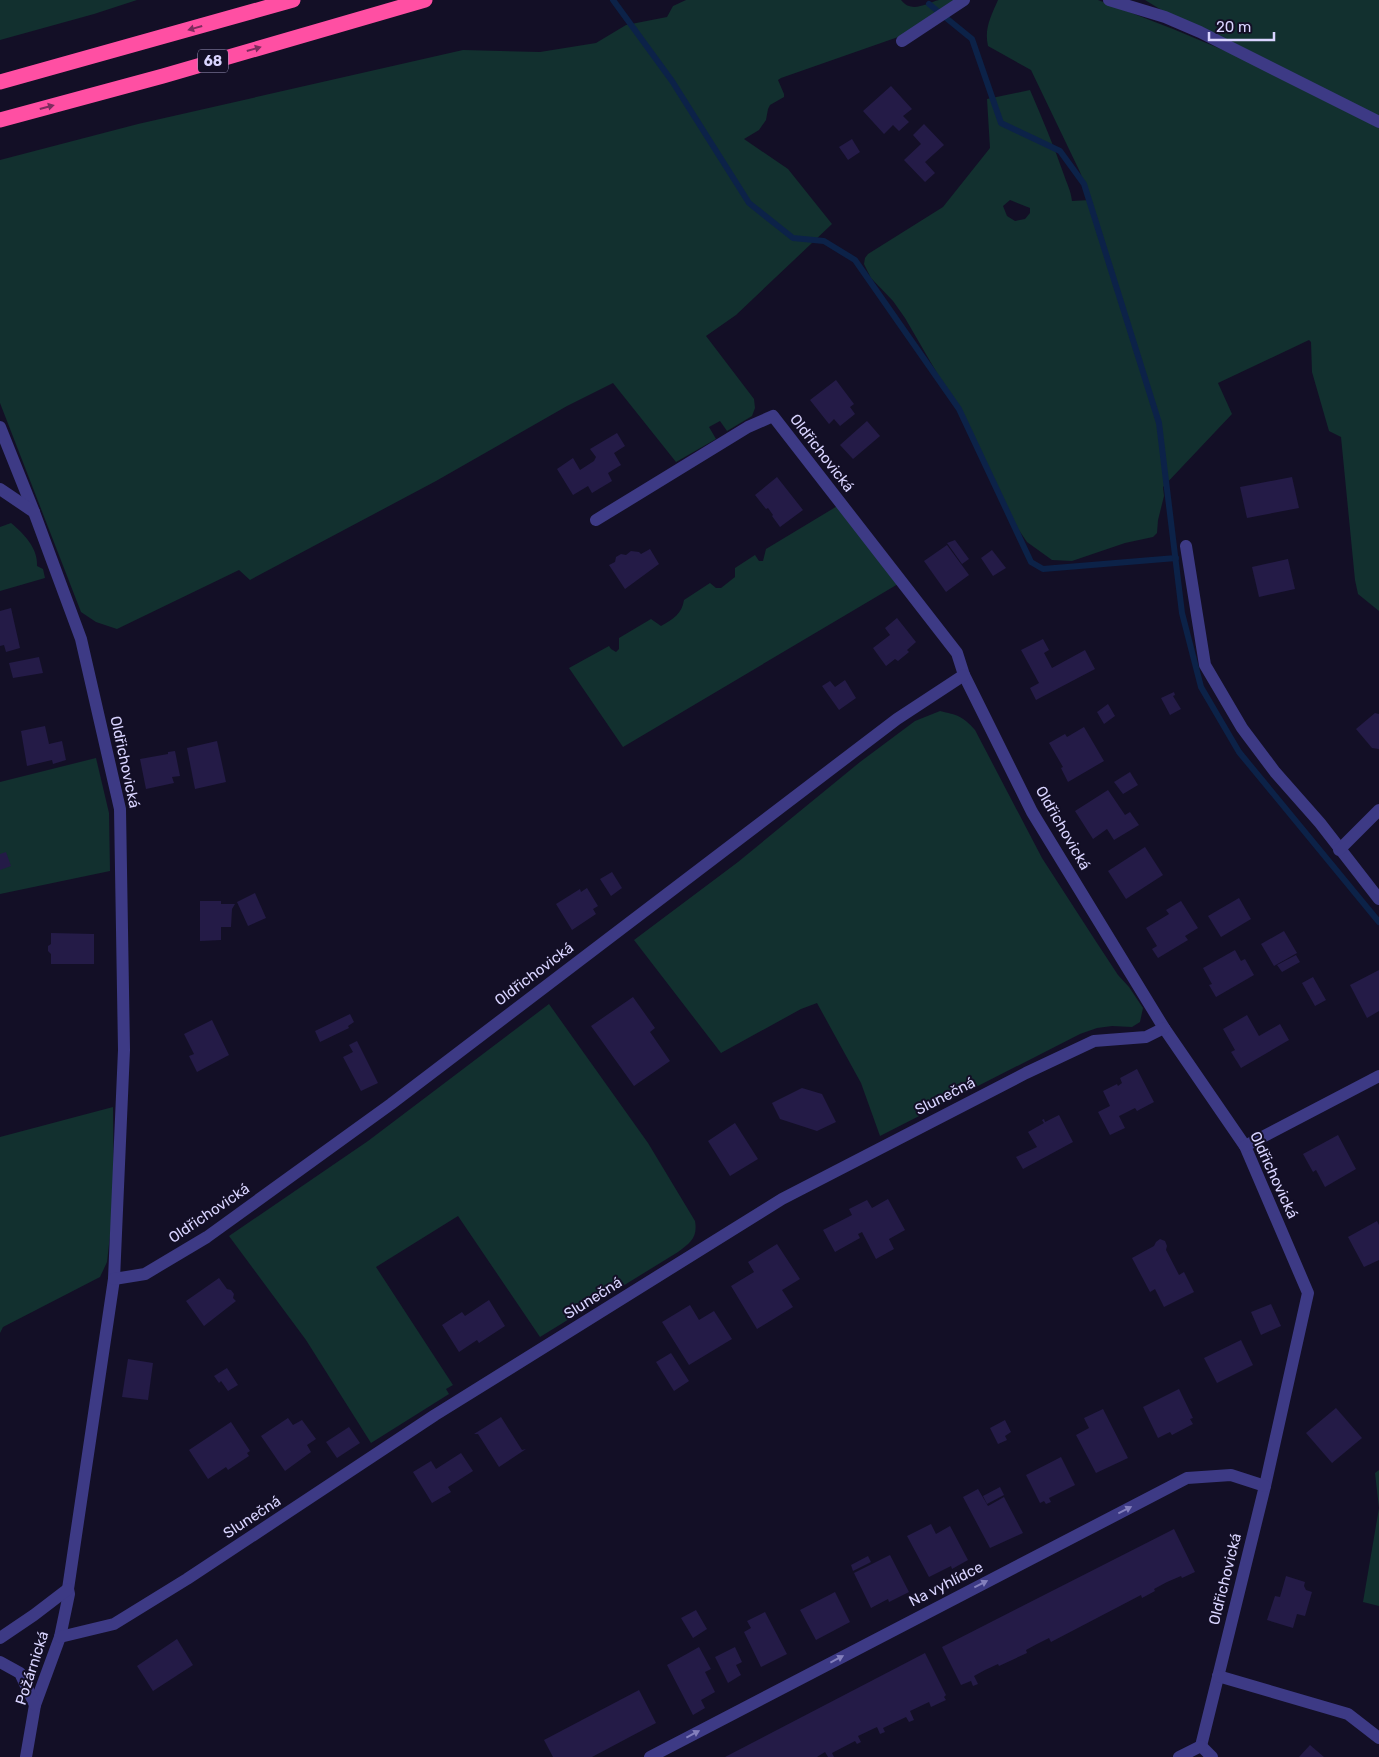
<svg xmlns="http://www.w3.org/2000/svg" width="1379" height="1757" font-family="Rubik,sans-serif">
	<style>
		.green { fill: #12302f; fill-rule: evenodd }
		.lines { fill: none; stroke-linecap: round; stroke-linejoin: round }
		.stream { stroke: #0c2248; stroke-width: 6 }
		.building { fill: #241b47 }
		.street { stroke: #3d3a85; stroke-width: 12 }
		.highway { stroke: #ff4fa3; stroke-width: 15 }
		.oneway { fill: #7d2c5e }
		.oneway2 { fill: #837fbc }
		.labels { text-anchor: middle; stroke-width: 4; stroke-linejoin: round; paint-order: stroke }
		.shield { fill: #130f26; stroke: #9e99be; stroke-width: 1 }
		.shield-label { font-size: 14px; font-weight: bold; fill: #d9d4ff }
		.street-label { font-size: 15px; fill: #d9d4ff; stroke: #130f26 }
	</style>
	<rect width="100%" height="100%" fill="#130f26"/>
	<g class="green">
		<polygon points="0,0 137,0 94,14 0,40"/>
		<path d="M686,0H901C912,14 926,3 939,0C943,0 950,0 955,0L901,36L781,78L778,80L784,94V97L770,105L768,109L766,120L759,130L744,139L788,169L832,224L736,315L706,336L754,399L755,408L752,416L727,431L720,421L709,427L716,439L676,462L613,383L567,406L436,481L250,580L239,570L117,629L96,622L81,612L0,403V160L138,124L463,50L540,52L596,43L626,25L667,17L673,6Z"/>
		<path d="M998,0H1098L1173,29L1235,55L1145,0H1379V611L1358,594L1355,580L1341,437L1329,431L1312,372L1311,342L1309,340L1218,383L1232,414L1163,487L1164,496L1158,520L1157,533L1153,537L1125,543L1072,561L1052,560L1027,542L1007,513L955,404L905,318L893,301L871,278L864,264L865,258L868,254L943,207L990,148L987,99L1030,90C1042,118 1054,146 1064,175C1067,184 1071,191 1072,201L1090,200L1080,172L1031,70L988,46C984,29 991,16 998,0ZM1010,200L1030,208V213L1025,219L1015,221L1007,216L1003,206Z"/>
		<path d="M839,505L898,584L623,747L569,668L609,646L611,649L616,652L619,649V638L651,619L661,626C673,619 682,614 684,600L710,583L716,588H721L735,577V568L755,555L759,561H763L766,549Z"/>
		<path d="M11,523C24,534 38,548 37,566L43,569L45,578L0,591V527Z"/>
		<path d="M940,711C957,715 963,716 975,730L1042,858L1095,940L1118,975L1129,987L1143,1008L1140,1022L1132,1027L1112,1026L1097,1028L1080,1034L880,1136L861,1083L817,1003L801,1009L721,1053L634,940L738,862L860,762L915,721Z"/>
		<polygon points="96,758 109,813 110,871 0,894 0,782"/>
		<path d="M549,1004L648,1143L695,1221C698,1238 690,1243 678,1252L540,1337L458,1216L376,1267L453,1385L446,1389L449,1394L371,1443L306,1340L229,1236L368,1141Z"/>
		<polygon points="113,1107 114,1200 107,1262 100,1277 3,1327 0,1333 0,1137"/>
		<polygon points="1379,1470 1379,1606 1363,1602 1379,1508 1375,1473"/>
	</g>
	<g class="lines">
		<g class="stream">
			<polyline points="613,0 672,81 749,203 793,238 824,241 855,260 959,409 1031,562 1043,569 1176,558"/>
			<polyline points="929,4 972,39 1001,123 1060,151 1084,184 1159,423 1182,613 1201,687 1239,752 1379,922"/>
		</g>
	</g>
	<g class="building">
		<polygon points="891,86 912,109 903,116 909,122 899,131 893,125 884,134 863,111"/>
		<polygon points="924,124 944,145 925,162 935,173 925,182 904,160 921,144 913,135"/>
		<polygon points="852,139 860,152 848,160 839,147"/>
		<polygon points="836,380 854,404 850,407 855,414 840,426 834,419 829,424 810,400"/>
		<polygon points="867,421 880,436 853,459 840,445"/>
		<polygon points="617,433 625,446 614,453 621,465 608,473 612,481 592,493 588,486 573,495 557,469 573,458 580,470 594,461 596,457 590,449"/>
		<polygon points="777,477 803,510 780,527 772,516 773,515 768,508 766,509 755,495"/>
		<polygon points="1292,477 1299,508 1247,518 1240,487"/>
		<polygon points="955,540 969,559 962,564 947,543"/>
		<polygon points="947,545 969,575 946,592 924,561"/>
		<polygon points="650,549 659,564 625,589 609,565 615,562 616,557 621,554 626,555 631,551 639,552 641,554"/>
		<polygon points="992,550 1006,568 993,576 981,558"/>
		<polygon points="1288,559 1295,589 1259,597 1252,567"/>
		<polygon points="11,608 20,648 6,652 4,645 0,646 0,611"/>
		<polygon points="897,618 916,642 907,650 909,652 898,661 895,659 886,666 873,648 890,635 885,628"/>
		<polygon points="1043,639 1049,650 1044,653 1052,668 1085,650 1095,669 1036,700 1030,688 1039,683 1021,650"/>
		<polygon points="39,657 43,673 13,678 9,663"/>
		<polygon points="845,680 856,698 839,710 822,686 830,681 835,687"/>
		<polygon points="1174,692 1175,695 1173,696 1181,709 1170,715 1161,698"/>
		<polygon points="1108,704 1115,716 1104,724 1097,712"/>
		<polygon points="1375,713 1379,714 1379,749 1372,748 1356,729"/>
		<polygon points="45,726 49,744 62,741 66,760 53,764 52,760 27,766 21,731"/>
		<polygon points="1084,727 1104,761 1068,782 1061,768 1063,767 1049,743 1065,734 1067,737"/>
		<polygon points="217,741 226,782 195,789 187,748"/>
		<polygon points="175,751 180,776 172,777 174,783 146,789 140,759 168,754 168,752"/>
		<polygon points="1130,772 1138,785 1123,794 1114,782"/>
		<polygon points="1108,790 1125,815 1130,812 1139,825 1114,840 1107,829 1093,839 1075,811"/>
		<polygon points="1145,847 1163,875 1126,899 1108,871"/>
		<polygon points="6,852 11,866 0,870 0,854"/>
		<polygon points="612,872 622,888 611,896 600,879"/>
		<polygon points="587,888 598,906 593,909 596,914 572,930 556,904 580,889 581,892"/>
		<polygon points="255,893 266,918 248,926 237,902"/>
		<polygon points="1239,898 1251,919 1221,937 1208,916"/>
		<polygon points="200,901 221,901 221,904 235,904 232,909 231,927 221,927 221,940 200,941"/>
		<polygon points="1181,901 1198,928 1185,936 1188,940 1158,958 1152,949 1157,946 1146,928 1169,914 1166,910"/>
		<polygon points="1284,931 1297,953 1274,966 1261,944"/>
		<polygon points="51,933 94,934 94,964 51,964 51,954 48,951 48,946 51,944"/>
		<polygon points="1235,950 1241,961 1245,959 1254,975 1216,997 1209,985 1212,984 1203,968"/>
		<polygon points="1296,955 1300,962 1282,972 1277,965"/>
		<polygon points="1379,970 1379,1011 1367,1018 1350,985"/>
		<polygon points="1313,977 1326,1000 1315,1006 1302,983"/>
		<polygon points="633,997 655,1028 650,1032 670,1061 634,1086 591,1026"/>
		<polygon points="350,1014 354,1022 348,1026 349,1028 320,1042 315,1031"/>
		<polygon points="1247,1015 1259,1036 1280,1024 1289,1040 1241,1068 1231,1052 1235,1050 1223,1029"/>
		<polygon points="212,1020 229,1055 197,1072 189,1056 194,1054 184,1034"/>
		<polygon points="357,1041 378,1083 361,1091 343,1057 353,1052 349,1045"/>
		<polygon points="1137,1069 1154,1102 1137,1111 1135,1108 1119,1116 1125,1128 1110,1135 1098,1112 1110,1106 1103,1091 1117,1084 1118,1086 1122,1083 1120,1078"/>
		<polygon points="802,1088 822,1094 836,1122 817,1131 780,1119 772,1103"/>
		<polygon points="1059,1115 1073,1142 1023,1169 1016,1157 1037,1147 1028,1132 1044,1123 1042,1120 1044,1119 1045,1122"/>
		<polygon points="735,1123 758,1159 730,1176 708,1141"/>
		<polygon points="1338,1135 1356,1169 1325,1187 1316,1170 1313,1172 1303,1154"/>
		<polygon points="888,1199 905,1230 889,1239 894,1249 876,1259 862,1232 858,1234 860,1238 835,1252 823,1230 852,1215 849,1209 867,1200 872,1208"/>
		<polygon points="1377,1221 1379,1225 1379,1260 1364,1267 1348,1237"/>
		<polygon points="1160,1239 1165,1241 1167,1246 1166,1250 1179,1275 1184,1272 1194,1292 1164,1307 1155,1289 1150,1292 1132,1258 1154,1246 1156,1242"/>
		<polygon points="777,1244 800,1279 782,1290 793,1307 757,1329 731,1286 754,1272 748,1262"/>
		<polygon points="219,1278 227,1289 231,1290 234,1294 233,1298 236,1301 204,1326 186,1301"/>
		<polygon points="489,1300 505,1326 479,1343 477,1340 459,1352 442,1325 462,1312 465,1316"/>
		<polygon points="1271,1304 1281,1326 1261,1335 1251,1312"/>
		<polygon points="690,1305 699,1320 714,1311 732,1339 689,1365 662,1322"/>
		<polygon points="1241,1340 1253,1365 1217,1383 1204,1358"/>
		<polygon points="671,1353 689,1381 674,1391 656,1362"/>
		<polygon points="128,1359 153,1363 148,1400 122,1397"/>
		<polygon points="227,1368 238,1385 228,1391 221,1381 219,1383 214,1376"/>
		<polygon points="1179,1389 1193,1418 1190,1419 1193,1424 1172,1435 1170,1432 1158,1438 1143,1407"/>
		<polygon points="1336,1408 1362,1438 1332,1463 1306,1433"/>
		<polygon points="1103,1409 1128,1458 1096,1473 1076,1435 1089,1428 1084,1418"/>
		<polygon points="501,1417 522,1450 526,1449 499,1467 478,1434 474,1434"/>
		<polygon points="288,1418 293,1425 302,1420 316,1439 307,1445 311,1452 285,1471 261,1436"/>
		<polygon points="1005,1420 1011,1432 1005,1436 1007,1440 998,1444 990,1428"/>
		<polygon points="231,1422 250,1451 247,1453 249,1456 228,1470 226,1467 208,1479 189,1450"/>
		<polygon points="349,1427 360,1443 337,1458 326,1442"/>
		<polygon points="461,1453 473,1471 448,1487 451,1492 432,1503 413,1472 431,1461 436,1469"/>
		<polygon points="1061,1457 1075,1485 1049,1498 1051,1502 1046,1504 1044,1501 1040,1503 1026,1475"/>
		<polygon points="1000,1487 1004,1495 987,1504 983,1496"/>
		<polygon points="978,1489 988,1506 1004,1497 1023,1533 990,1548 963,1497"/>
		<polygon points="931,1524 936,1534 950,1526 968,1560 952,1569 951,1566 929,1577 907,1536"/>
		<polygon points="1174,1529 1195,1572 1182,1578 1181,1576 1167,1582 1154,1589 1155,1591 1142,1598 1141,1595 1051,1642 1049,1638 1037,1644 1026,1650 1027,1653 999,1666 998,1664 985,1670 974,1676 978,1684 973,1686 971,1681 961,1685 942,1647"/>
		<polygon points="890,1555 909,1592 889,1602 888,1599 871,1608 854,1573"/>
		<polygon points="868,1556 871,1562 853,1571 851,1565"/>
		<polygon points="1286,1576 1305,1582 1304,1586 1306,1590 1312,1592 1305,1616 1297,1614 1293,1628 1267,1620 1275,1596 1280,1597"/>
		<polygon points="835,1592 850,1622 816,1640 800,1610"/>
		<polygon points="696,1610 707,1629 693,1638 681,1618"/>
		<polygon points="765,1612 787,1654 761,1667 744,1632 751,1628 747,1621"/>
		<polygon points="177,1639 193,1665 153,1691 137,1666"/>
		<polygon points="699,1647 711,1669 705,1672 715,1692 701,1700 705,1708 693,1715 667,1665"/>
		<polygon points="735,1647 742,1662 736,1665 741,1675 728,1683 715,1657"/>
		<polygon points="925,1653 946,1695 944,1697 946,1700 931,1707 929,1702 910,1711 914,1720 909,1722 906,1717 883,1728 885,1732 880,1734 877,1727 858,1736 861,1742 857,1744 855,1741 832,1753 834,1757 828,1757 825,1752 817,1757 725,1757"/>
		<polygon points="639,1690 656,1723 592,1757 553,1757 544,1740"/>
		<polygon points="1310,1745 1324,1757 1299,1757"/>
	</g>
	<g class="lines">
		<g class="street">
			<polyline points="1109,0 1165,17 1200,32 1379,122"/>
			<polyline points="902,41 964,0"/>
			<polyline points="0,427 34,512"/>
			<polyline points="0,489 34,512 81,639 120,809 124,1050 114,1279 68,1589 69,1594 60,1637 35,1705 26,1757"/>
			<polyline points="596,520 748,427 773,416 957,653 964,675 1032,812 1164,1028 1245,1146 1308,1293 1265,1486 1201,1746"/>
			<polyline points="1186,546 1205,665 1242,728 1275,772 1320,823 1379,899"/>
			<polyline points="1339,850 1379,810"/>
			<polyline points="1245,1146 1379,1076"/>
			<polyline points="114,1279 145,1274 207,1237 391,1104 897,719 964,675"/>
			<polyline points="60,1637 114,1624 187,1579 435,1415 782,1199 1026,1073 1094,1041 1146,1037 1164,1028"/>
			<polyline points="0,1638 34,1615 68,1589"/>
			<polyline points="0,1662 20,1673 35,1705"/>
			<polyline points="1218,1676 1348,1714 1379,1738"/>
			<polyline points="1201,1746 1212,1757"/>
			<polyline points="650,1757 1187,1478 1231,1475 1265,1486"/>
			<polyline points="1179,1757 1201,1746"/>
		</g>
		<g class="highway">
			<polyline points="0,82 293,0"/>
			<polyline points="0,120 163,76 425,0"/>
		</g>
	</g>
	<defs><path id="oneway-solid" d="M-6-.8H1V-3.2L6.5 0L1 3.2V.8H-6Z" transform="scale(1.25)"/></defs>
	<g class="oneway">
		<use href="#oneway-solid" transform="translate(195 28) rotate(164)"/>
		<use href="#oneway-solid" transform="translate(254 49) rotate(-16)"/>
		<use href="#oneway-solid" transform="translate(47 107) rotate(-15)"/>
	</g>
	<g class="oneway2">
		<use href="#oneway-solid" transform="translate(1125 1510) rotate(-27)"/>
		<use href="#oneway-solid" transform="translate(981 1584) rotate(-27)"/>
		<use href="#oneway-solid" transform="translate(837 1659) rotate(-28)"/>
		<use href="#oneway-solid" transform="translate(693 1734) rotate(-28)"/>
	</g>
	<g class="labels">
		<rect class="shield" x="198" y="49.5" width="30" height="23" rx="4"/>
		<g class="shield-label">
			<text x="213" y="66">68</text>
		</g>
		<g class="street-label">
			<text transform="translate(822 453) rotate(52)" y="5">Oldřichovická</text>
			<text transform="translate(125 762) rotate(78)" y="5">Oldřichovická</text>
			<text transform="translate(1063 828) rotate(60)" y="5">Oldřichovická</text>
			<text transform="translate(534 974) rotate(-37)" y="5">Oldřichovická</text>
			<text transform="translate(945 1096) rotate(-27)" y="5">Slunečná</text>
			<text transform="translate(1274 1175) rotate(65)" y="5">Oldřichovická</text>
			<text transform="translate(209 1213) rotate(-34)" y="5">Oldřichovická</text>
			<text transform="translate(593 1298) rotate(-32)" y="5">Slunečná</text>
			<text transform="translate(252 1517) rotate(-33)" y="5">Slunečná</text>
			<text transform="translate(1225 1579) rotate(-76)" y="5">Oldřichovická</text>
			<text transform="translate(946 1584) rotate(-27)" y="5">Na vyhlídce</text>
			<text transform="translate(32 1668) rotate(-72)" y="5">Požárnická</text>
		</g>
	</g>
	<path d="M1209 32v8h65v-8" fill="none" stroke="#d9d4ff" stroke-width="2.5"/>
	<text x="1216" y="32" font-size="15" fill="#d9d4ff" stroke="#130f26" stroke-width="4" paint-order="stroke">20 m</text>
</svg>
